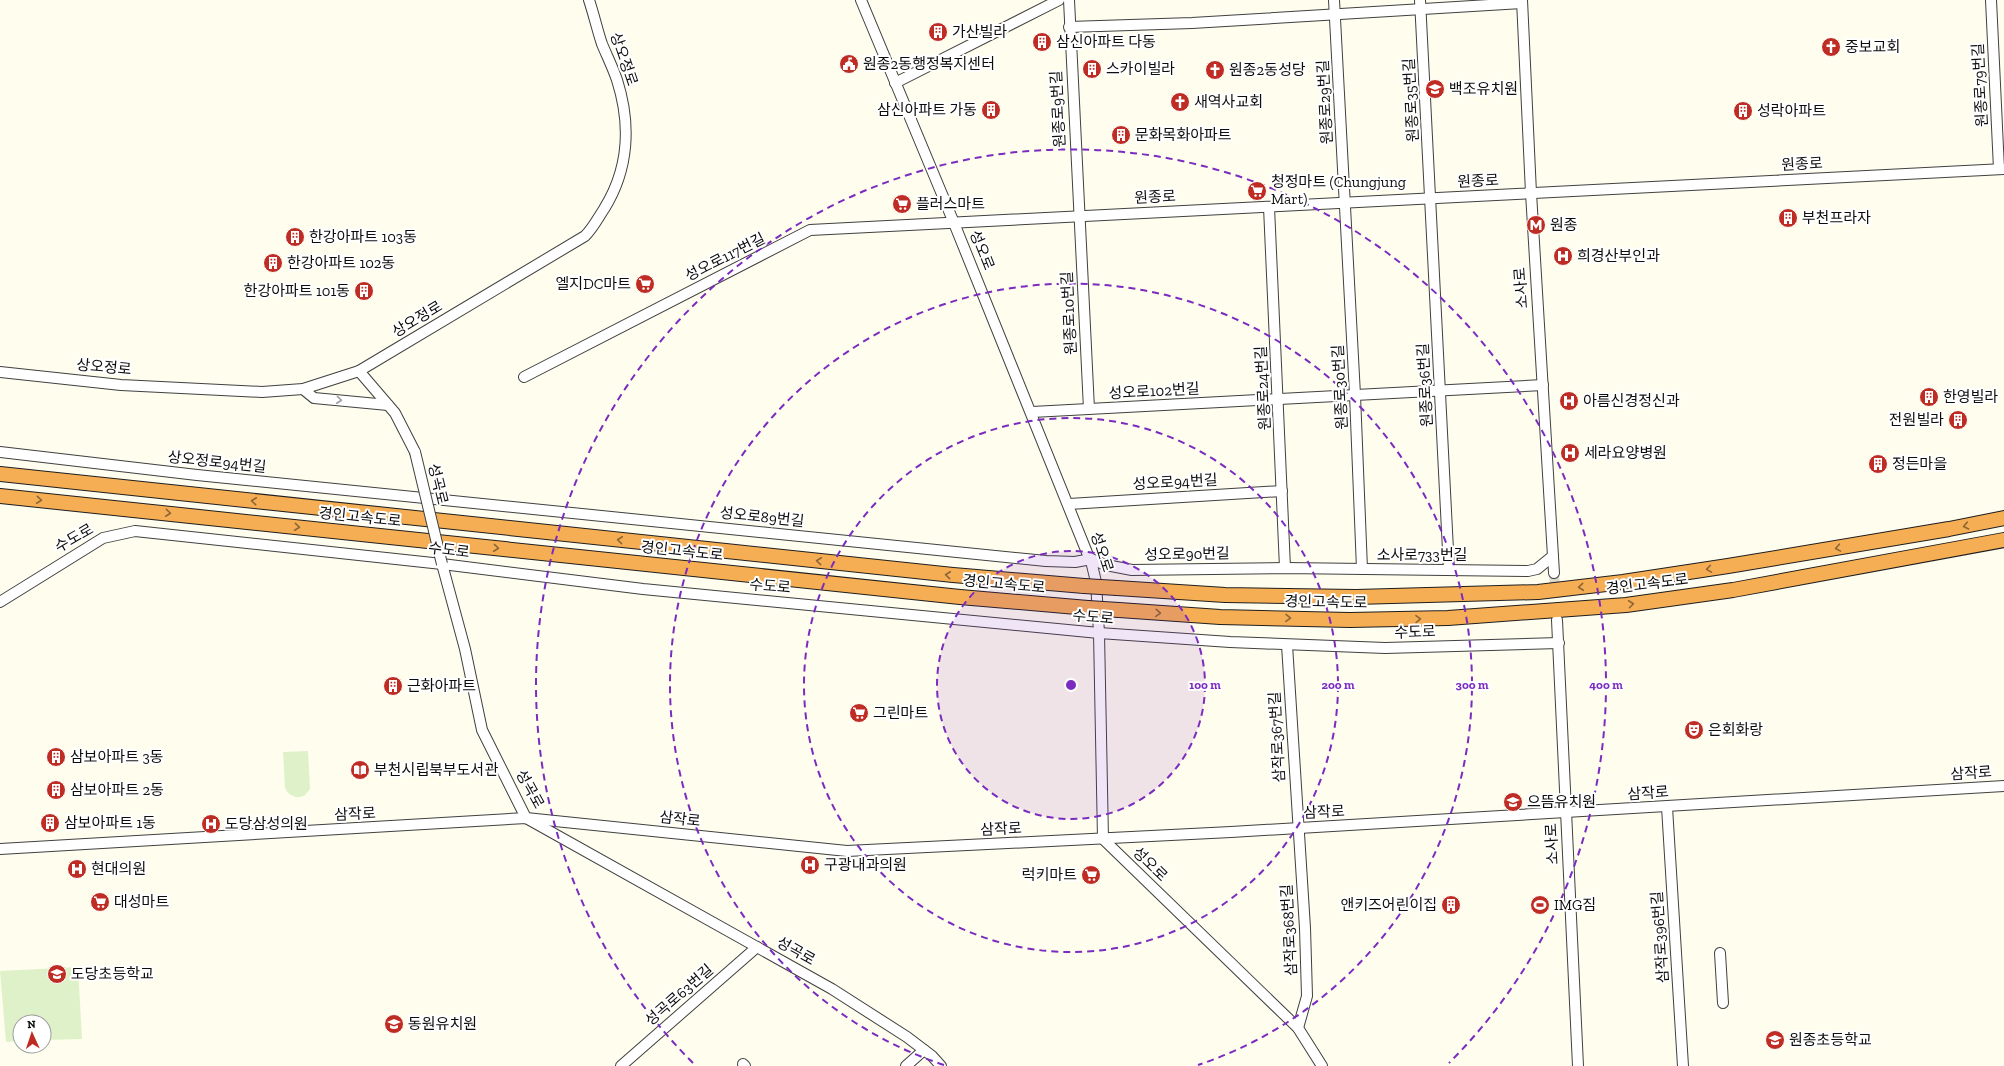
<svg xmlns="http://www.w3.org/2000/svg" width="2004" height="1066" font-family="'Zilla Slab','Noto Sans KR',serif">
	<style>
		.pitch { fill: #dff1c9 }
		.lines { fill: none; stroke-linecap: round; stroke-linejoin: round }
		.minor-tunnel { stroke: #dbd9cc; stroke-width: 10; stroke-dasharray: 10 5; stroke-linecap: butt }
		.minor-casing { stroke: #404040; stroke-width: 12 }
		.highway-casing { stroke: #1e1e1e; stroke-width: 16 }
		.minor { stroke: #fff; stroke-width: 10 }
		.highway { stroke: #f6ae55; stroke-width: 14 }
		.minor-bridge-casing { stroke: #404040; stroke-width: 12; stroke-linecap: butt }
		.highway-bridge-casing { stroke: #1e1e1e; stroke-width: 16; stroke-linecap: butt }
		.minor-bridge { stroke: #fff; stroke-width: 10 }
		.highway-bridge { stroke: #f6ae55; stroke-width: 14 }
		.oneway { stroke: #9e9e9e }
		.oneway2 { stroke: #8d6635 }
		.ring { fill: none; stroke: #7b2cbf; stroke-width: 2; stroke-dasharray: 7 5 }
		.labels { text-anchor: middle; stroke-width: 4; stroke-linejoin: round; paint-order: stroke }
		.poi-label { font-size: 15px; fill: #0d0d0d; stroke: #fff; text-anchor: start }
		.street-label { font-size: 15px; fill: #0d0d0d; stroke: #fff }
		.centre { fill: #7b2cbf; stroke: #fff; stroke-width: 2 }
		.ring-label { font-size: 12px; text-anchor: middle; font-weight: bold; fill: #7b2cbf; stroke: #fff; stroke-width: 4; stroke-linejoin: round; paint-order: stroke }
	</style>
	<rect width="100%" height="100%" fill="#fffdee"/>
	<g class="pitch">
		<path d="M308,751L310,789L304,796C296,799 289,796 285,788L283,752Z"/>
		<polygon points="78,967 82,1039 44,1040 44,1022 20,1022 20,1041 6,1042 0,971"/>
	</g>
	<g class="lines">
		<polyline class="minor-tunnel" points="1554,573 1557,615"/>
		<g class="minor-casing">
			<g id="minor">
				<polyline points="861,0 954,223 1092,565 1096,582 1099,633 1103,839 1298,1028 1322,1066"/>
				<polyline points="1069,0 1089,409"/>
				<polyline points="1334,0 1355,395 1362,569"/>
				<polyline points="1420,0 1449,570"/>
				<polyline points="1522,0 1531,193 1554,573"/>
				<polyline points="1991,0 1999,169"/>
				<polyline points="1069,27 1192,23 1522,3"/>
				<polyline points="895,83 1059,0"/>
				<polyline points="1269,207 1285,568"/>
				<polyline points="359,371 395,413 415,452"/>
				<path d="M0,372L121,385L262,392L303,389L359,371L585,236C593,228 598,218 604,209C629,169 631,124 617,80C613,68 607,56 602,44C597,29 594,15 589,0"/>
				<polyline points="524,377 810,230 2004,169"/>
				<polyline points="303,389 314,398 388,405"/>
				<polyline points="1032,412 1543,385"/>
				<polyline points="0,452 197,475 1046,561 1075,562 1091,559"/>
				<polyline points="1069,504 1282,491"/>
				<polyline points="1091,559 1106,565 1132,570 1285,568 1528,571 1537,569 1553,556"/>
				<polyline points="442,564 465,649 482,730 526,818 832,989 907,1037 932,1056 941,1066"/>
				<polyline points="0,602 103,538 135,531 442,564 643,589 1099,633 1230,642 1385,648 1559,643"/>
				<polyline points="1557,620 1578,1066"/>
				<polyline points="1287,645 1305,928 1307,996 1298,1028"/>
				<polyline points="1667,807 1683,1066"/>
				<polyline points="0,849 526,818 847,851 1231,832 2004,786"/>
				<polyline points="1720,953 1723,1003"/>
				<polyline points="743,1064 745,1066"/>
				<polyline points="621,1066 757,947"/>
				<polyline points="906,1066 924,1050"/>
			</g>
		</g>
		<g class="highway-casing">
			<g id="highway">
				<polyline points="0,474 953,575 1084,586"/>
				<polyline points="0,496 960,597 1088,608"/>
				<polyline points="1117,588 1225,595 1356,597 1538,592 1623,582 1728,566 1949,529 2004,518"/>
				<polyline points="1119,610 1220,617 1350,620 1448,618 1626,605 1733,590 2004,540"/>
			</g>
		</g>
		<use href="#minor" class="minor"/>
		<use href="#highway" class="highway"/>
		<g class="minor-bridge-casing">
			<polyline id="minor-bridge" points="415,452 442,564"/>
		</g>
		<g class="highway-bridge-casing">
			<g id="highway-bridge">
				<polyline points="1084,586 1117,588"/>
				<polyline points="1088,608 1119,610"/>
			</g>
		</g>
		<use href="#minor-bridge" class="minor-bridge"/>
		<use href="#highway-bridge" class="highway-bridge"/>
	</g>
	<defs><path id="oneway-chevron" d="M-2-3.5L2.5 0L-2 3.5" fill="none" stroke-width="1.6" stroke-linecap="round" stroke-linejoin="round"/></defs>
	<use class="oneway" href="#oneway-chevron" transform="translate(339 400) rotate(6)"/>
	<g class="oneway2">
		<use href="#oneway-chevron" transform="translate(39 500) rotate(6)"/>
		<use href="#oneway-chevron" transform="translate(254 501) rotate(-174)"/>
		<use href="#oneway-chevron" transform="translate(168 513) rotate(6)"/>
		<use href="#oneway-chevron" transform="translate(1966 526) rotate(168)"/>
		<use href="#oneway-chevron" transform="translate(297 527) rotate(6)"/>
		<use href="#oneway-chevron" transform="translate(620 540) rotate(-174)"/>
		<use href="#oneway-chevron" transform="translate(496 548) rotate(6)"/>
		<use href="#oneway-chevron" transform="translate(1838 548) rotate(170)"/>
		<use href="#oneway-chevron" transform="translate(819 561) rotate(-174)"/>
		<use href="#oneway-chevron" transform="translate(1709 569) rotate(171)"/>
		<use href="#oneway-chevron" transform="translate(948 575) rotate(-174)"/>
		<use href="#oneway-chevron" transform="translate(1581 587) rotate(174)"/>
		<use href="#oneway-chevron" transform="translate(1631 604) rotate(-7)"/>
		<use href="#oneway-chevron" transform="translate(1158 613) rotate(4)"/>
		<use href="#oneway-chevron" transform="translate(1288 618) rotate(1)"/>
		<use href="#oneway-chevron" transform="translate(1418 619) rotate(-1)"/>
	</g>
	<circle cx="1071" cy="685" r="134" fill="#7b2cbf" fill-opacity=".12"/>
	<g class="ring">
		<circle cx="1071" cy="685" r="134"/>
		<circle cx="1071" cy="685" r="267"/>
		<path d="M944 1065A401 401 0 1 1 1198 1065"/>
		<path d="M693 1063A535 535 0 1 1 1449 1063"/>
	</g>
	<defs>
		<g id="building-disc" transform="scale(1)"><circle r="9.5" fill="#bf2c24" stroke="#fff"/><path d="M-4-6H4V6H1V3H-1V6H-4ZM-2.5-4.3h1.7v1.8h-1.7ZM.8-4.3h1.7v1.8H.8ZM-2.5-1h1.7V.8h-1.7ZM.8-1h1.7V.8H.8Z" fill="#fff"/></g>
		<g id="church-disc" transform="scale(1)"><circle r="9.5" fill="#bf2c24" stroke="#fff"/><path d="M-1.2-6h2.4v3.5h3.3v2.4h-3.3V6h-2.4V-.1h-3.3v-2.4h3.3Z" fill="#fff"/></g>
		<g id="civic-disc" transform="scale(1)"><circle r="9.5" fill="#bf2c24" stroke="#fff"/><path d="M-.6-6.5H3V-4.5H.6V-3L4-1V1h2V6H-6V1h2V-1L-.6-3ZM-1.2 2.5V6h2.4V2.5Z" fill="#fff"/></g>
		<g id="school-disc" transform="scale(1)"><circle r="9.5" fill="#bf2c24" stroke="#fff"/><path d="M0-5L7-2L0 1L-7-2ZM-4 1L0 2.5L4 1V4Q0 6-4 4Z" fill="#fff"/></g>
		<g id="supermarket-disc" transform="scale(1)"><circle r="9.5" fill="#bf2c24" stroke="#fff"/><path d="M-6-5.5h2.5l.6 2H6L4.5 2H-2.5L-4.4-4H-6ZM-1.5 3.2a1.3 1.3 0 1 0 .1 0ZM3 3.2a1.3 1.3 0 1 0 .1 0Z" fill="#fff"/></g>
		<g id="metro-disc" transform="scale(1)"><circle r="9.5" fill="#bf2c24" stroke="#fff"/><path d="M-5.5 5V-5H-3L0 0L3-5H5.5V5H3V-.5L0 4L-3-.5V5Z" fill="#fff"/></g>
		<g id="hospital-disc" transform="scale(1)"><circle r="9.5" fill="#bf2c24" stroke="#fff"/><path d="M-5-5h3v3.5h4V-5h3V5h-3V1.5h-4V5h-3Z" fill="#fff"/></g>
		<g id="theatre-disc" transform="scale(1)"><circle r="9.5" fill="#bf2c24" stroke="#fff"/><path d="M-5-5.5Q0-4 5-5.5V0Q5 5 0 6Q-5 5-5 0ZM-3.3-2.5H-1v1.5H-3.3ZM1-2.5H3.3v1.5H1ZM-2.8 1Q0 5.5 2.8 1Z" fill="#fff"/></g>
		<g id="library-disc" transform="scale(1)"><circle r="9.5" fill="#bf2c24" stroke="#fff"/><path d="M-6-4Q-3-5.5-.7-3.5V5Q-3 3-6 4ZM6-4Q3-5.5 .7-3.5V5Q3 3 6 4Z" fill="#fff"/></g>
		<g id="stadium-disc" transform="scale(1)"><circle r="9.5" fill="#bf2c24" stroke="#fff"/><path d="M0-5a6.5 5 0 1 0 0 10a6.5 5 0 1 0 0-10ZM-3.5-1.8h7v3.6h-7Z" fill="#fff"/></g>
	</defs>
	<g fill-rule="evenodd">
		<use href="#building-disc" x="938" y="32"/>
		<use href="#building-disc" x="1042" y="42"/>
		<use href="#church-disc" x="1831" y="47"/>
		<use href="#civic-disc" x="849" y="64"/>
		<use href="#building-disc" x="1092" y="69"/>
		<use href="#church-disc" x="1215" y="70"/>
		<use href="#school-disc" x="1435" y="89"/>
		<use href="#church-disc" x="1180" y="102"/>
		<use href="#building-disc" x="991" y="110"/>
		<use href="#building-disc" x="1743" y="111"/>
		<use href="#building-disc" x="1121" y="135"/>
		<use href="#supermarket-disc" x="1257" y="191"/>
		<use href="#supermarket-disc" x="902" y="204"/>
		<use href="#building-disc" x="1788" y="218"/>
		<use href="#metro-disc" x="1536" y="225"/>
		<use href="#building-disc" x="295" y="237"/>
		<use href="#hospital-disc" x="1563" y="256"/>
		<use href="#building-disc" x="273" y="263"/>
		<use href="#supermarket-disc" x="645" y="284"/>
		<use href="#building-disc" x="364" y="291"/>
		<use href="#building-disc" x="1929" y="397"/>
		<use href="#hospital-disc" x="1569" y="401"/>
		<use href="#building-disc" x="1958" y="420"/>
		<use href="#hospital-disc" x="1570" y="453"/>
		<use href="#building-disc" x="1878" y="464"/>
		<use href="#building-disc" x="393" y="686"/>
		<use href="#supermarket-disc" x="859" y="713"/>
		<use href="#theatre-disc" x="1694" y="730"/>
		<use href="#building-disc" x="56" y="757"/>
		<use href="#library-disc" x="360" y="770"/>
		<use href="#building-disc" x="56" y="790"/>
		<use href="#school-disc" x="1513" y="802"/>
		<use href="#building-disc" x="50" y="823"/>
		<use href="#hospital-disc" x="211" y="824"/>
		<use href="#hospital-disc" x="810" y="865"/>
		<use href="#hospital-disc" x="77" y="869"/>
		<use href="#supermarket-disc" x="1091" y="875"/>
		<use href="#supermarket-disc" x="100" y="902"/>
		<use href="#building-disc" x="1451" y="905"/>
		<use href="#stadium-disc" x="1540" y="905"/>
		<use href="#school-disc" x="57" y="974"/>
		<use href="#school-disc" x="394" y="1024"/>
		<use href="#school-disc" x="1775" y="1040"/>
	</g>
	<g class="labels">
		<g class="poi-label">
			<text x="952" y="37">가산빌라</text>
			<text x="1056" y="47">삼신아파트 다동</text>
			<text x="1845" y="52">중보교회</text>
			<text x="863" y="69">원종2동행정복지센터</text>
			<text x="1106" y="74">스카이빌라</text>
			<text x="1229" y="75">원종2동성당</text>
			<text x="1449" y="94">백조유치원</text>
			<text x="1194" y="107">새역사교회</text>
			<text x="977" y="115" text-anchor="end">삼신아파트 가동</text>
			<text x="1757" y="116">성락아파트</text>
			<text x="1135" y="140">문화목화아파트</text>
			<text x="1271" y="187">청정마트 (Chungjung<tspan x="1271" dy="17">Mart)</tspan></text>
			<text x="916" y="209">플러스마트</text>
			<text x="1802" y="223">부천프라자</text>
			<text x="1550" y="230">원종</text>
			<text x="309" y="242">한강아파트 103동</text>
			<text x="1577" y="261">희경산부인과</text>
			<text x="287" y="268">한강아파트 102동</text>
			<text x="631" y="289" text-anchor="end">엘지DC마트</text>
			<text x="350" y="296" text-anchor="end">한강아파트 101동</text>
			<text x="1943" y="402">한영빌라</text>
			<text x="1583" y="406">아름신경정신과</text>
			<text x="1944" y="425" text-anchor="end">전원빌라</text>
			<text x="1584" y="458">세라요양병원</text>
			<text x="1892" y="469">정든마을</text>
			<text x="407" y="691">근화아파트</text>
			<text x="873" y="718">그린마트</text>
			<text x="1708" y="735">은회화랑</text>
			<text x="70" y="762">삼보아파트 3동</text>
			<text x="374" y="775">부천시립북부도서관</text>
			<text x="70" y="795">삼보아파트 2동</text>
			<text x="1527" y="807">으뜸유치원</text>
			<text x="64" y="828">삼보아파트 1동</text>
			<text x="225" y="829">도당삼성의원</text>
			<text x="824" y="870">구광내과의원</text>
			<text x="91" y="874">현대의원</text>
			<text x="1077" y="880" text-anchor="end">럭키마트</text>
			<text x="114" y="907">대성마트</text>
			<text x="1437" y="910" text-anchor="end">앤키즈어린이집</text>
			<text x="1554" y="910">IMG짐</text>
			<text x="71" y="979">도당초등학교</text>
			<text x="408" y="1029">동원유치원</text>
			<text x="1789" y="1045">원종초등학교</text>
		</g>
		<g class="street-label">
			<text transform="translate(624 59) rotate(71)" y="5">상오정로</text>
			<text transform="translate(1980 85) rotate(-93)" y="5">원종로79번길</text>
			<text transform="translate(1411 100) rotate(-93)" y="5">원종로35번길</text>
			<text transform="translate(1325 102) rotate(-93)" y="5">원종로29번길</text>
			<text transform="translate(1058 109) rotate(-93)" y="5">원종로9번길</text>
			<text transform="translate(1802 164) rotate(-3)" y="5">원종로</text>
			<text transform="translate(1478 181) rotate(-3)" y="5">원종로</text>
			<text transform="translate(1155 197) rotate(-3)" y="5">원종로</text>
			<text transform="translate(982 250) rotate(68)" y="5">성오로</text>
			<text transform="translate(725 257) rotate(-27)" y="5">성오로117번길</text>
			<text transform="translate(1521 288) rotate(-94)" y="5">소사로</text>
			<text transform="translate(1069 313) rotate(-93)" y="5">원종로10번길</text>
			<text transform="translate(417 319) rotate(-31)" y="5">상오정로</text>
			<text transform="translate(104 367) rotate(5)" y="5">상오정로</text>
			<text transform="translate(1425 385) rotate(-93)" y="5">원종로36번길</text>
			<text transform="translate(1340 387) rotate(-93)" y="5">원종로30번길</text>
			<text transform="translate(1263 388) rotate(-93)" y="5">원종로24번길</text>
			<text transform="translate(1154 391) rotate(-3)" y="5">성오로102번길</text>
			<text transform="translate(217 462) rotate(6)" y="5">상오정로94번길</text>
			<text transform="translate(1175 482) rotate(-3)" y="5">성오로94번길</text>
			<text transform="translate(438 484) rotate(76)" y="5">성곡로</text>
			<text transform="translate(360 517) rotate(6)" y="5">경인고속도로</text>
			<text transform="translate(762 517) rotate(6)" y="5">성오로89번길</text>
			<text transform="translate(74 538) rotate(-30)" y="5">수도로</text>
			<text transform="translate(449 550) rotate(7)" y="5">수도로</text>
			<text transform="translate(682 551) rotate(6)" y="5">경인고속도로</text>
			<text transform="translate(1102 552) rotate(72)" y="5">성오로</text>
			<text transform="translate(1187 554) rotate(-1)" y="5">성오로90번길</text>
			<text x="1422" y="560">소사로733번길</text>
			<text transform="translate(1004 584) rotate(5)" y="5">경인고속도로</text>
			<text transform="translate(1647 584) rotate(-7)" y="5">경인고속도로</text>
			<text transform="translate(770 586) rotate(5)" y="5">수도로</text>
			<text transform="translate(1326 602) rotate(1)" y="5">경인고속도로</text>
			<text transform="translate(1093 617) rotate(5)" y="5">수도로</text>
			<text transform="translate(1415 632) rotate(-2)" y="5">수도로</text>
			<text transform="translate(1277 737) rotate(-93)" y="5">삼작로367번길</text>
			<text transform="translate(1971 773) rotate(-4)" y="5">삼작로</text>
			<text transform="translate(530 789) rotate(61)" y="5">성곡로</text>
			<text transform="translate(1648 793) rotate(-4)" y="5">삼작로</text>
			<text transform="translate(1324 812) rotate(-3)" y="5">삼작로</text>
			<text transform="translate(355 814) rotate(-3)" y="5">삼작로</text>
			<text transform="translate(680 819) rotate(6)" y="5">삼작로</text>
			<text transform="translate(1001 829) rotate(-3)" y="5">삼작로</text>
			<text transform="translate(1552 844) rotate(-93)" y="5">소사로</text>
			<text transform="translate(1150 864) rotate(44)" y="5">성오로</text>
			<text transform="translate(1289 930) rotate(-93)" y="5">삼작로368번길</text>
			<text transform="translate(1660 937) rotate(-94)" y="5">삼작로396번길</text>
			<text transform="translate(796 951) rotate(29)" y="5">성곡로</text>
			<text transform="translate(679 995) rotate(-41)" y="5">성곡로63번길</text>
		</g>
	</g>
	<circle cx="1071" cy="685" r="6" class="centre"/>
	<g class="ring-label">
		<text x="1205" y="689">100 m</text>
		<text x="1338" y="689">200 m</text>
		<text x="1472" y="689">300 m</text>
		<text x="1606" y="689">400 m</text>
	</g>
	<g transform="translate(32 1034) rotate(357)"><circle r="19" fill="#ffffff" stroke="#9e9e9e"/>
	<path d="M0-3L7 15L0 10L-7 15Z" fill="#bf2c24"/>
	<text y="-6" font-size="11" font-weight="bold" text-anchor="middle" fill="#0d0d0d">N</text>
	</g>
</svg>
